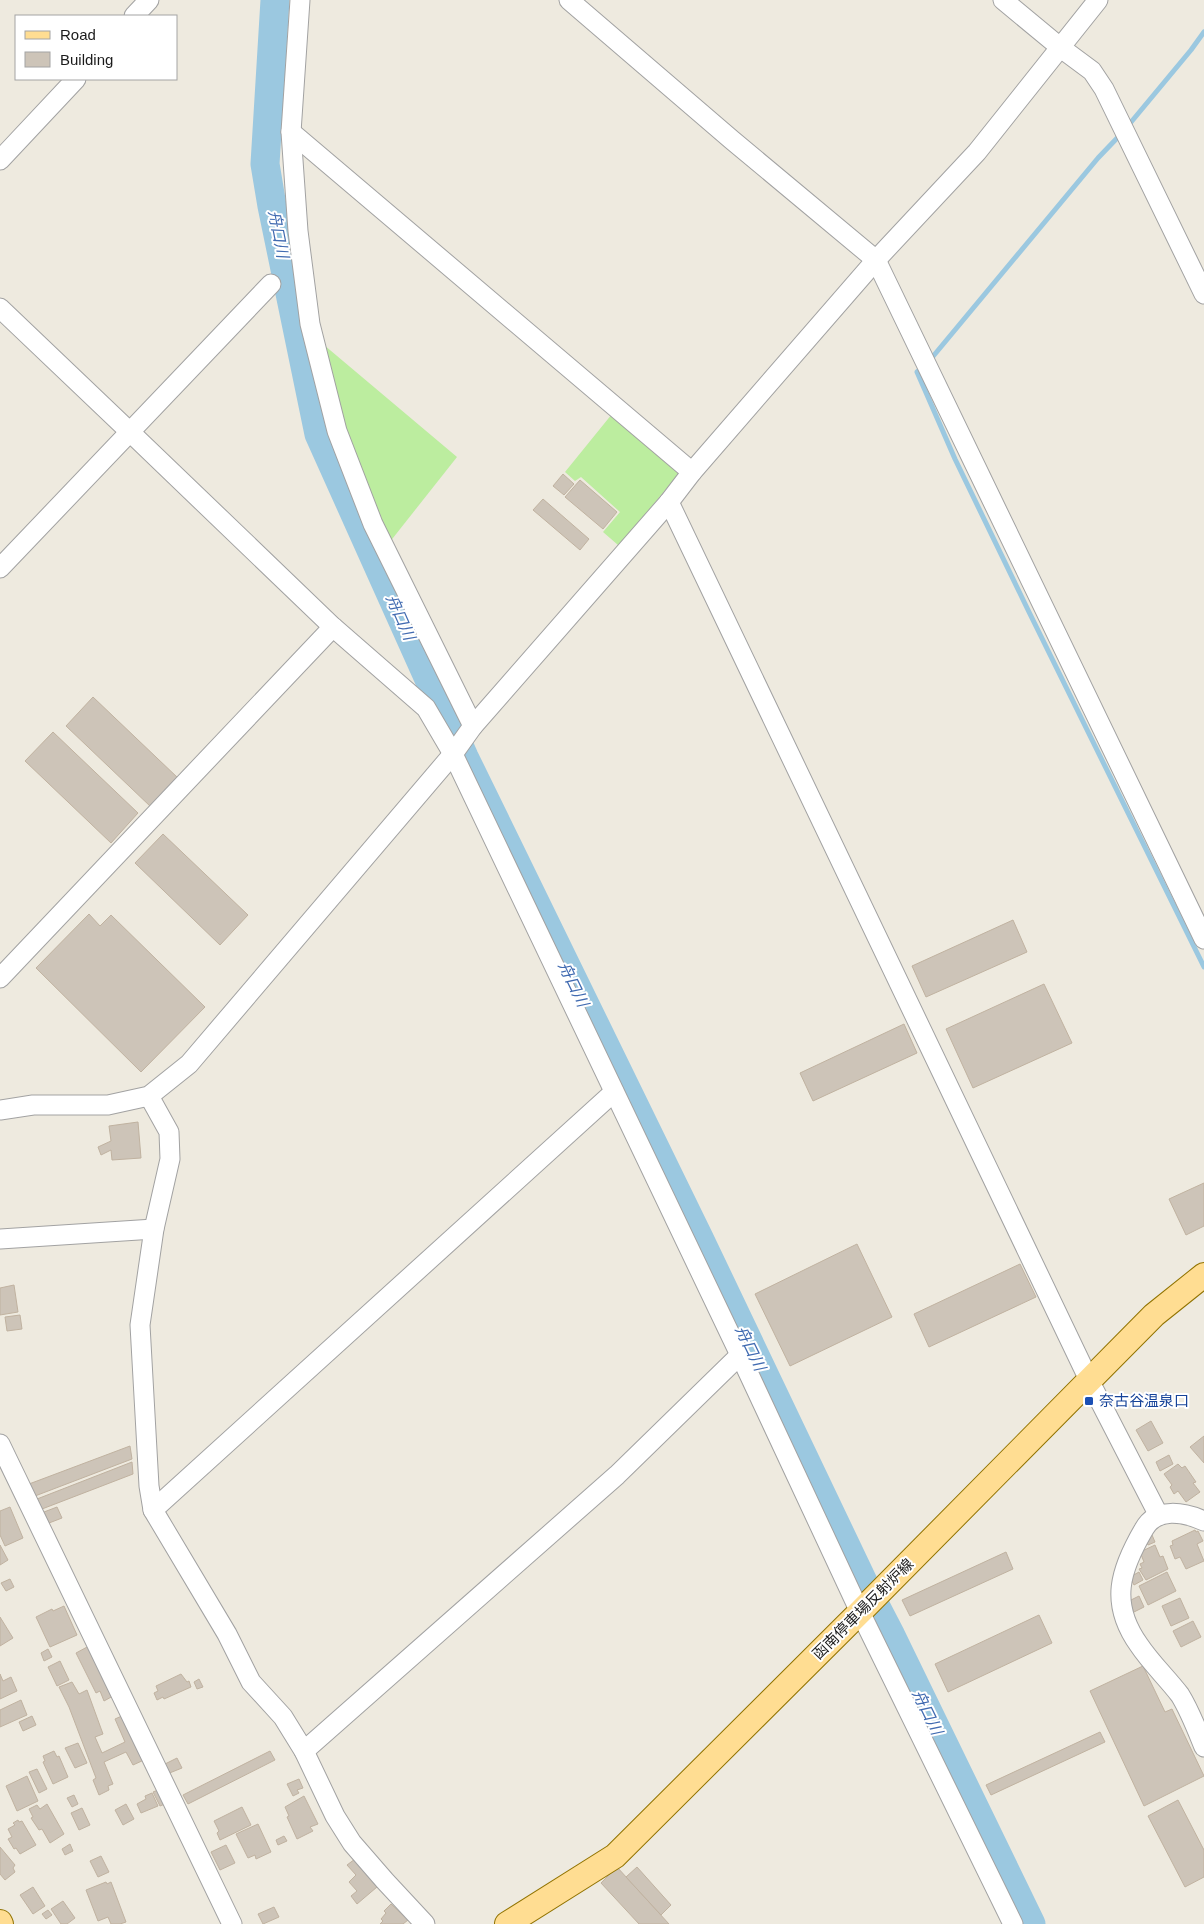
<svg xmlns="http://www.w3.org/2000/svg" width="1204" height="1924" font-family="Helvetica,'Noto Sans JP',sans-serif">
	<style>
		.grass { fill: #bced9f }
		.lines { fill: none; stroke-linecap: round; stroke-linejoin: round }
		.stream { stroke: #9bc8e0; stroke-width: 5 }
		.river { stroke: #9bc8e0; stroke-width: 29 }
		.building { fill: #cdc4b8; stroke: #c0b2a0 }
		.minor-casing { stroke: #a2a2a2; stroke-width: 21 }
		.major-casing { stroke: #917300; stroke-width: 26 }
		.minor { stroke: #fff; stroke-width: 19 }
		.major { stroke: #ffdd92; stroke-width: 24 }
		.transit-dot { fill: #1a4fb4; stroke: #fff; stroke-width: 2 }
		.labels { text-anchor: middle; stroke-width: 4; stroke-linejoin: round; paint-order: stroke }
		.transit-label { font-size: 15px; fill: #164399; stroke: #fff; text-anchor: start }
		.street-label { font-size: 15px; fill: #1b1b1b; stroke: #fff }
		.water-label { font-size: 16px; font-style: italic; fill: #416bb1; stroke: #fff }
	</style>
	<rect width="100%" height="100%" fill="#eeeadf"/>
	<g class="grass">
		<polygon points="324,345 457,457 389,543 337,404"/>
		<polygon points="612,414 680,472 621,544 618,545 603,532 620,512 581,477 575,481 565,472"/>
	</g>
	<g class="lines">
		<g class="stream">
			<polyline points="1127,127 1191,50 1204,32"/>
			<polyline points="930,360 1098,158 1121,134"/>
			<polyline points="924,366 917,372 955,459 1029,612 1204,967"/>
		</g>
		<polyline class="river" points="275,0 265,164 272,206 319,434 464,757 699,1238 865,1586 891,1636 1031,1924"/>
	</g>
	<g class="building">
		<polygon points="563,474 574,484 564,495 553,486"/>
		<polygon points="580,480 617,512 603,529 565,497"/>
		<polygon points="543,499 589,539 580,550 533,510"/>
		<polygon points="93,697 178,778 151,807 66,726"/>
		<polygon points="53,732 138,813 111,843 25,761"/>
		<polygon points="163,834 248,915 220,945 135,863"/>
		<polygon points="89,914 100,926 111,915 205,1007 141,1072 36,968"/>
		<polygon points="1013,920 1027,952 926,997 912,966"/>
		<polygon points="1044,984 1072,1043 973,1088 946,1029"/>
		<polygon points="904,1024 917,1053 813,1101 800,1073"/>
		<polygon points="138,1122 141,1158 112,1160 111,1150 101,1155 98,1147 111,1141 109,1126"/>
		<polygon points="1204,1183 1204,1226 1186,1235 1169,1199"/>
		<polygon points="857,1244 892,1317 790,1366 755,1294"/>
		<polygon points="1020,1264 1036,1297 929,1347 914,1314"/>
		<polygon points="14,1285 18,1312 0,1315 0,1288"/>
		<polygon points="20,1315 22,1329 7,1331 5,1317"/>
		<polygon points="1151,1421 1163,1443 1148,1451 1136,1430"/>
		<polygon points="1204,1436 1204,1463 1190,1447"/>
		<polygon points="130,1446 132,1459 35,1496 29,1484"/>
		<polygon points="1169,1455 1173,1464 1160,1471 1156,1462"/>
		<polygon points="132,1462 133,1474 42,1509 37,1499"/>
		<polygon points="1178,1464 1182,1468 1185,1466 1196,1482 1193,1483 1200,1492 1186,1502 1178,1491 1174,1494 1170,1487 1172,1485 1164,1474"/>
		<polygon points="10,1507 23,1538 5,1546 0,1535 0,1511"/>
		<polygon points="57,1507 62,1518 49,1523 44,1512"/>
		<polygon points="1195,1530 1196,1532 1198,1531 1203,1541 1197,1544 1204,1561 1186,1569 1180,1557 1175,1559 1170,1546 1173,1545 1172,1541"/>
		<polygon points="1152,1535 1155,1542 1148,1545 1145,1538"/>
		<polygon points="0,1545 8,1560 0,1565"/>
		<polygon points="1155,1545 1160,1557 1163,1556 1168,1569 1146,1580 1139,1569 1142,1568 1140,1564 1144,1562 1140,1552"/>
		<polygon points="1006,1552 1013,1569 910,1616 902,1600"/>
		<polygon points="1139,1572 1143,1580 1134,1585 1130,1577"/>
		<polygon points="1167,1572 1176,1591 1148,1605 1139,1586"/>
		<polygon points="10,1579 14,1587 6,1591 1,1583"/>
		<polygon points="1139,1596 1144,1607 1134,1612 1129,1601"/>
		<polygon points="1180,1598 1189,1618 1171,1626 1162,1606"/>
		<polygon points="64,1606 77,1635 50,1647 36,1617 52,1609 53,1611"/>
		<polygon points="1039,1615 1052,1643 948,1692 935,1664"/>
		<polygon points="0,1617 13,1638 0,1646"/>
		<polygon points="1193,1621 1201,1637 1181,1647 1173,1631"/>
		<polygon points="89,1646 113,1696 104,1701 100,1691 96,1693 76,1653"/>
		<polygon points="48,1649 52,1657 44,1661 41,1653"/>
		<polygon points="60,1661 69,1680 57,1686 48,1667"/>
		<polygon points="1143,1666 1165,1712 1172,1709 1204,1776 1144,1806 1090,1691"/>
		<polygon points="0,1674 3,1681 11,1677 17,1691 0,1699"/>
		<polygon points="181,1674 187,1682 189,1681 191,1687 164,1699 163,1697 157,1700 154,1693 158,1691 156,1686"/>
		<polygon points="199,1679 203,1687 197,1689 194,1682"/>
		<polygon points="72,1682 79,1694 87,1690 103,1734 95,1737 102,1753 125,1742 115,1719 124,1715 144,1760 133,1765 126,1752 104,1762 113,1784 108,1786 109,1790 99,1795 93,1780 96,1778 69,1707 59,1687"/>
		<polygon points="21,1700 27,1715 0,1727 0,1710"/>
		<polygon points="32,1716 36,1725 23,1731 19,1722"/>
		<polygon points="1100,1732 1105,1742 991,1795 986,1785"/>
		<polygon points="78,1743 87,1763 75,1768 65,1748"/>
		<polygon points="54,1751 57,1757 59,1756 68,1777 53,1784 43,1762 45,1761 43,1756"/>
		<polygon points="270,1751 275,1760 188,1804 183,1795"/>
		<polygon points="177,1758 182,1768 167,1774 163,1765"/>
		<polygon points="37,1769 47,1789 39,1793 29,1772"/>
		<polygon points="27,1776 38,1801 17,1811 6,1786"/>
		<polygon points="299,1779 303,1788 297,1790 299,1793 293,1796 287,1784"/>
		<polygon points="158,1790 165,1804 160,1806 153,1792"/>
		<polygon points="152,1793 158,1806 141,1813 137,1804 146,1799 145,1796"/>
		<polygon points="74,1795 78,1804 72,1807 67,1798"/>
		<polygon points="304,1796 318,1824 310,1827 313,1831 297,1839 287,1817 289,1816 285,1807"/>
		<polygon points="1178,1800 1204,1850 1204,1877 1185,1887 1148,1816"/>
		<polygon points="47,1804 64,1834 50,1843 42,1829 39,1830 31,1818 33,1817 29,1809 37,1805 40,1809"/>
		<polygon points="126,1804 134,1819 123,1825 115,1810"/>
		<polygon points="242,1807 251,1825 220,1840 217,1833 219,1831 214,1821"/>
		<polygon points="82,1808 90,1825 79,1830 71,1813"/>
		<polygon points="18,1820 19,1822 22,1821 36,1845 20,1854 16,1848 14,1849 8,1839 12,1837 8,1829 15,1825 13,1823"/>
		<polygon points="258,1824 271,1852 256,1859 255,1855 248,1858 236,1834"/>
		<polygon points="284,1836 287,1841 278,1845 276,1840"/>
		<polygon points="70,1844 73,1851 65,1855 62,1849"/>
		<polygon points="226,1845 235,1863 220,1870 211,1852"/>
		<polygon points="0,1847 15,1865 13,1868 15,1872 5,1880 0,1874"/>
		<polygon points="101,1856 109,1872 98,1877 90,1861"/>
		<polygon points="355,1859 375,1881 373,1882 377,1887 357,1904 351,1896 357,1891 349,1882 356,1875 347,1865"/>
		<polygon points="617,1867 669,1924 639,1924 601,1883"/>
		<polygon points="637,1867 671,1905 661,1915 626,1877"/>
		<polygon points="106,1882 107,1884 111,1882 126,1922 120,1924 111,1924 108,1917 98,1921 86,1890"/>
		<polygon points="33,1887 45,1906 33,1914 20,1895"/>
		<polygon points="63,1901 75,1918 67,1924 61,1924 51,1909"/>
		<polygon points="391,1904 408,1920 403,1924 380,1924 383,1921 381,1919 386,1913 384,1911"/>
		<polygon points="274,1907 279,1917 263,1924 258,1914"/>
		<polygon points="48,1910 52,1915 46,1919 42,1914"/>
	</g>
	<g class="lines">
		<g class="minor-casing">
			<g id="minor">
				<polyline points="300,0 291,132 298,231 310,324 337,431 373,524 473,726"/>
				<polyline points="569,0 732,140 876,260 1204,939"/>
				<polyline points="1003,0 1061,48 1092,71 1104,89 1204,294"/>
				<polyline points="134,16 149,0"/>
				<polyline points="291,132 692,472"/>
				<polyline points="0,160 76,79"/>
				<polyline points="0,308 130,432 333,627 426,708 453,754 740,1355 860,1612 1013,1924"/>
				<polyline points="669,502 1089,1380 1158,1514"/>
				<polyline points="0,568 271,284"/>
				<polyline points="0,978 333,627"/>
				<polyline points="149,1096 169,1132 170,1159 154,1229 140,1325 149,1486 153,1510 227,1634 251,1682 283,1717 304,1751 335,1816 352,1843 385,1881 425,1924"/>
				<polyline points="0,1110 33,1105 108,1105 149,1096 189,1064 453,754 473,726 669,502 692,472 876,260 977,152 1098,0"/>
				<polyline points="0,1239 154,1229"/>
				<polyline points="0,1444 232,1924"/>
				<polyline points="153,1510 614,1092"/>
				<path d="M1204,1521C1184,1512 1156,1507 1144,1529C1120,1570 1109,1603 1139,1645C1151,1663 1167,1678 1180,1695C1190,1711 1197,1730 1204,1747"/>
				<polyline points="304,1751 617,1475 740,1355"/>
			</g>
		</g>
		<g class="major-casing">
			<g id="major">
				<polyline points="0,1922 1,1924"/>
				<polyline points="507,1924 615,1856 860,1612 1154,1315 1204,1275"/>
			</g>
		</g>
		<use href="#minor" class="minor"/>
		<use href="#major" class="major"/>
	</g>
	<rect class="transit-dot" x="1084" y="1396" width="10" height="10" rx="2.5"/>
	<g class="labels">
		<g class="transit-label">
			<text x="1099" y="1406">奈古谷温泉口</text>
		</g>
		<g class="street-label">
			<text transform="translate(863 1609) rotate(-45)" y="5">函南停車場反射炉線</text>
		</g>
		<g class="water-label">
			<text transform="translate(279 234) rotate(79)" y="6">舟口川</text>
			<text transform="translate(401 617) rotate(66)" y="6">舟口川</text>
			<text transform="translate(574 984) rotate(64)" y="6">舟口川</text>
			<text transform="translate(751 1348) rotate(64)" y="6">舟口川</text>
			<text transform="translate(928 1712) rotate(64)" y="6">舟口川</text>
		</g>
	</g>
	<rect x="15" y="15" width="162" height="65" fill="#ffffff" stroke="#a4a4a4"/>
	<rect x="25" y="31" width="25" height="8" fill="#ffdd92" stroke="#a4a4a4"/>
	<text x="60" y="40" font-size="15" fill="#1b1b1b">Road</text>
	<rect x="25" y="52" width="25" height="15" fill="#cdc4b8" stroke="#a4a4a4"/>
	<text x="60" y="65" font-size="15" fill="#1b1b1b">Building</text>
</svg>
